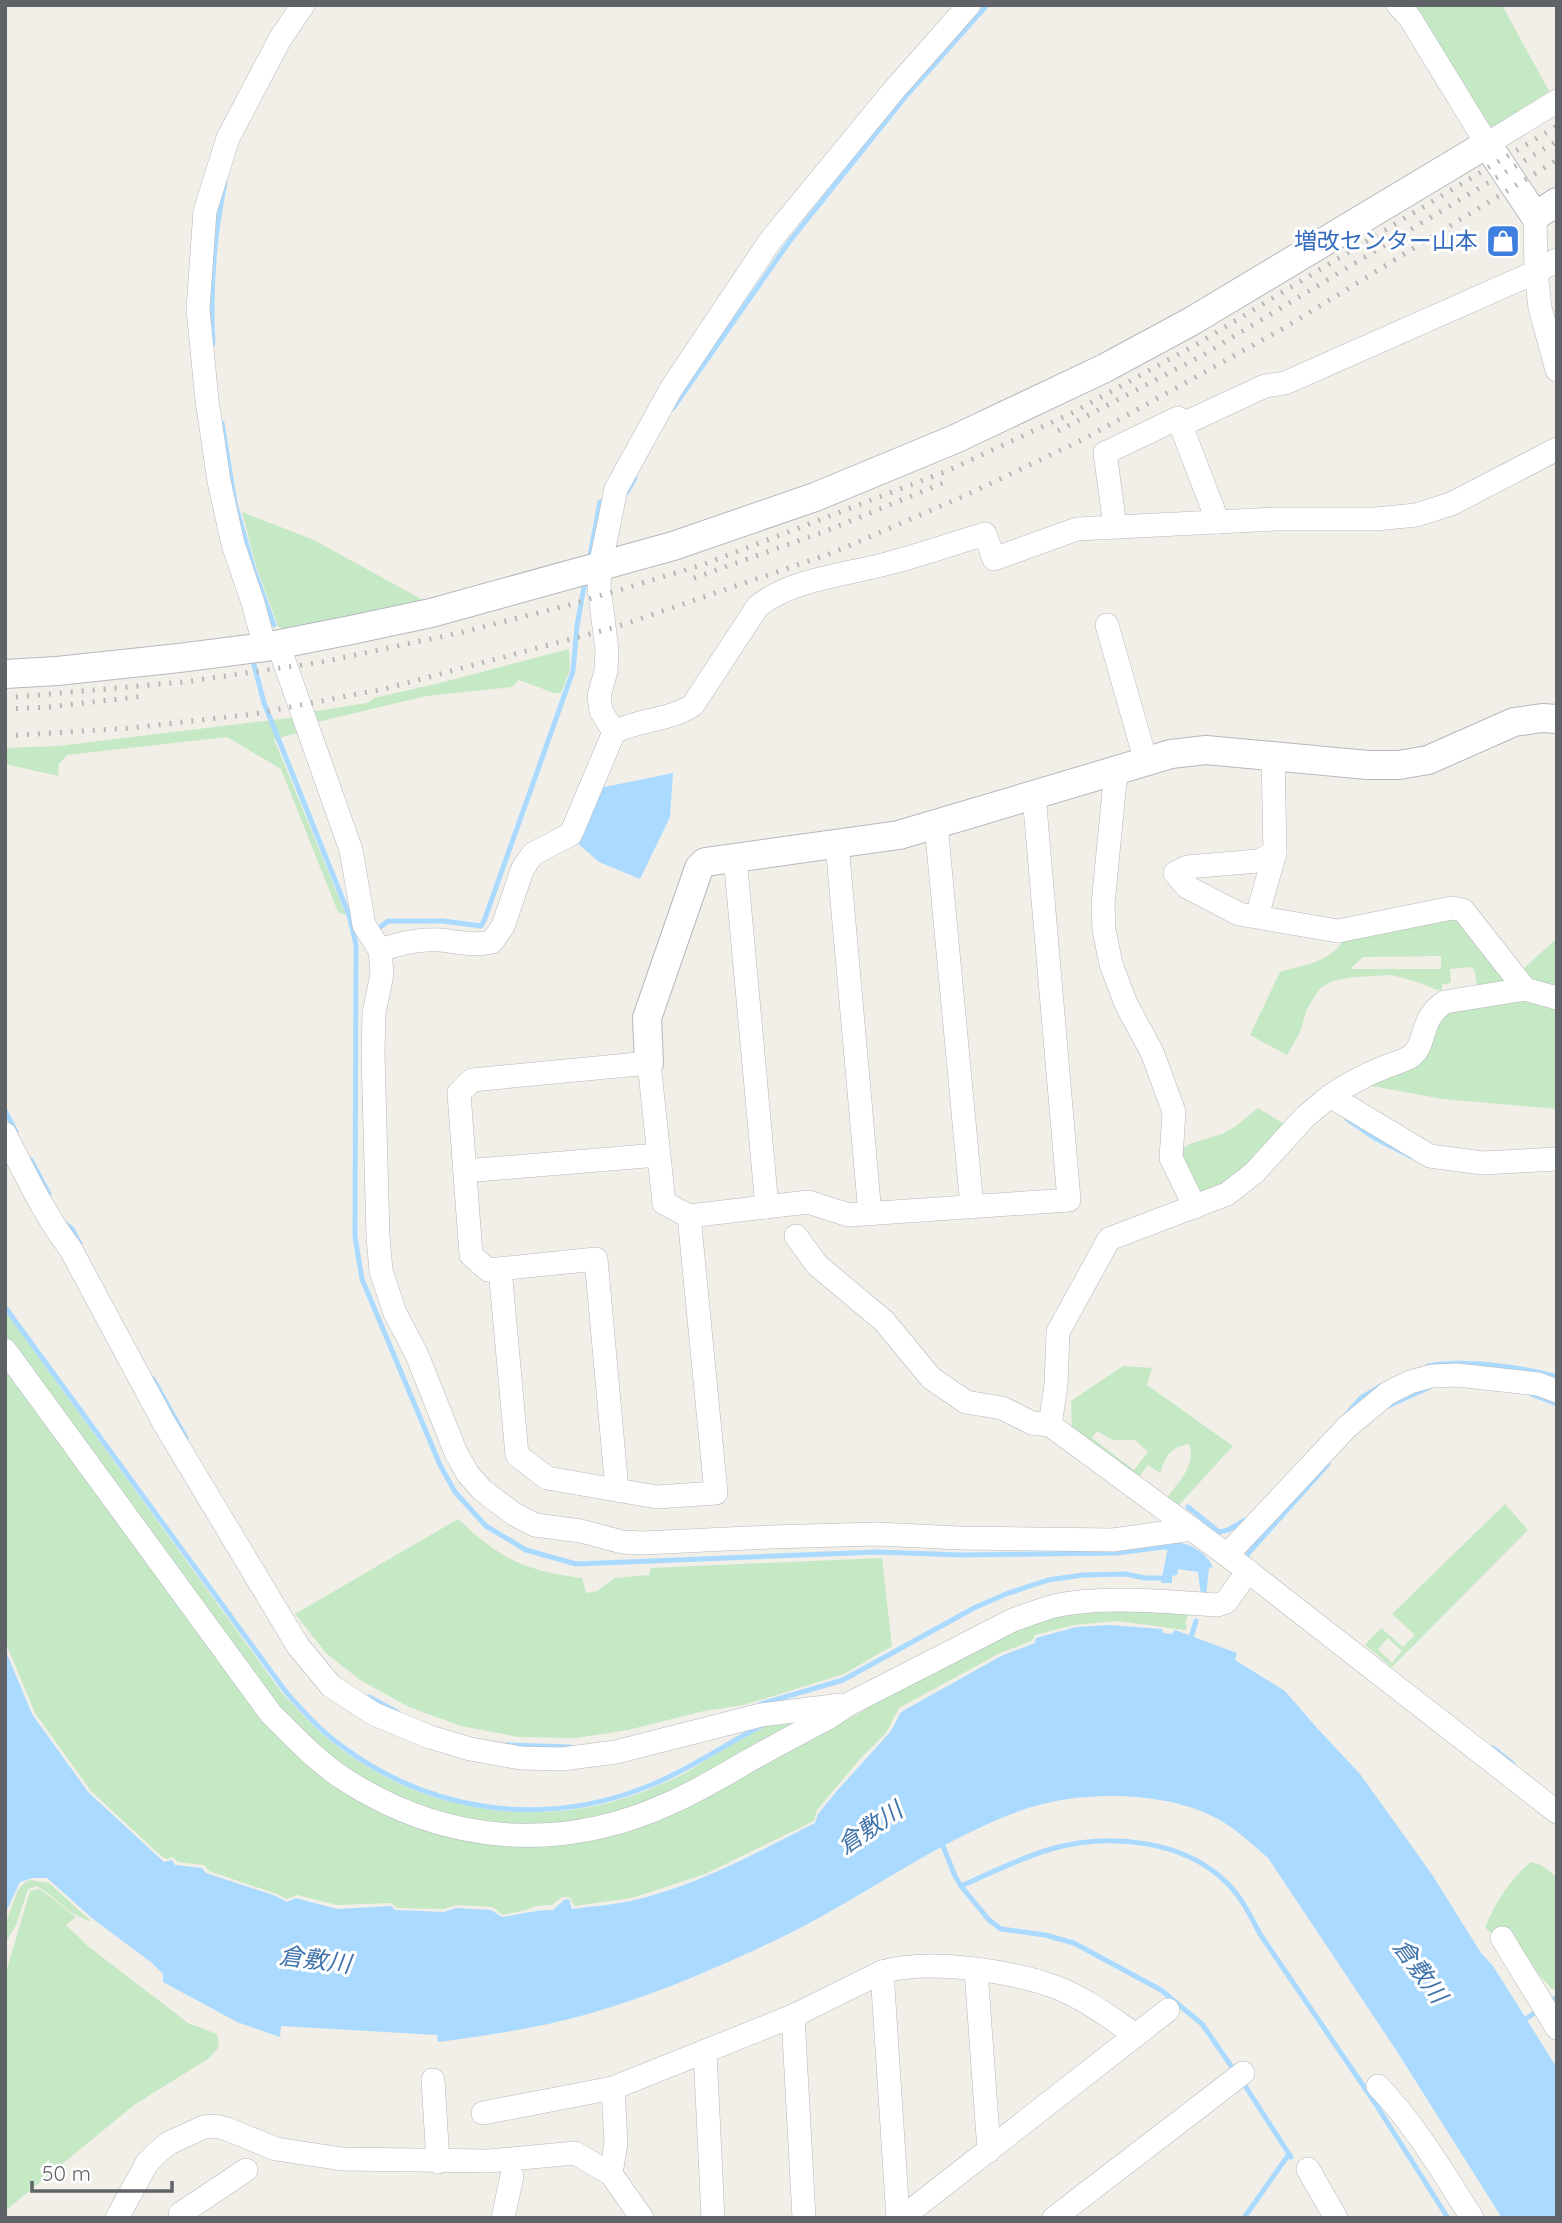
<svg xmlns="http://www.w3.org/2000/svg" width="1562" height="2223" font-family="Quicksand,'Noto Sans JP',sans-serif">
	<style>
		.green { fill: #c5e8c5; fill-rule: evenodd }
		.water { fill: #aadaff }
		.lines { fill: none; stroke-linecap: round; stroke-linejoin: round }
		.stream { stroke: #aadaff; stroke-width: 5 }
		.minor-casing { stroke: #b5b8bc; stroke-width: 24 }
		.tertiary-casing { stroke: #b5b8bc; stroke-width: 30 }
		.minor { stroke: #fff; stroke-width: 23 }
		.tertiary { stroke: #fff; stroke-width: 28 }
		.rail { stroke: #b6b7b8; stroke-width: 5; stroke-dasharray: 2 9; stroke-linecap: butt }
		.labels { text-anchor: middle; stroke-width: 6; stroke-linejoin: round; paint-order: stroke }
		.shop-label { font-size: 23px; fill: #366cbe; stroke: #fff; text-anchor: end }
		.water-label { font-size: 24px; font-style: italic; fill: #4174aa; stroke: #fff }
	</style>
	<rect width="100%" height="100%" fill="#f1efe8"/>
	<g class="green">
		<polygon points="1412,5 1502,5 1549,91 1494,127 1486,125"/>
		<polygon points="242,512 314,540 430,604 286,632 278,626 256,566"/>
		<polygon points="569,649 570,669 561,693 554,693 519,680 512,687 426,696 313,723 310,712 367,703 374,698 444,682"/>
		<polygon points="298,717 302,732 274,739 346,915 338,912 281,769 227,737 67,755 59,764 58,776 5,764 5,748 58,746"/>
		<path d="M1454,911L1503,966L1505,983L1477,986L1475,972L1472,967L1450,969L1451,983L1442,984V990H1437L1420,983L1392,975L1354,977L1333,981L1320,988L1307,1009L1300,1032L1287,1055L1250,1035L1280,972C1304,965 1333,962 1345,937ZM1441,956V969H1350L1363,957Z"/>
		<polygon points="1557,938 1557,992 1530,983 1520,972"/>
		<polygon points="1526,995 1557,1006 1557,1109 1443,1099 1366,1085 1412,1064 1438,1012"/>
		<polygon points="1258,1108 1286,1125 1235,1179 1199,1199 1176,1153 1190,1144 1222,1134 1236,1126"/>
		<path d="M5,1311L282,1693C297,1708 311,1725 327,1738C416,1813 541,1833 648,1790C661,1784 675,1779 687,1772C714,1756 741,1736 770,1724C786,1717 805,1714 821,1710L648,1807L560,1829L472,1826L391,1801L301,1739L5,1343Z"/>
		<polygon points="5,1358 331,1777 533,1843 807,1741 856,1715 877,1701 1056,1610 1192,1609 1191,1615 1187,1617 1185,1624 1187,1627 1185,1630 1117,1621 1074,1625 1035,1635 1032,1641 1002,1652 899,1708 886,1733 860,1759 817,1810 814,1821 705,1874 632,1898 574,1906 570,1897 562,1897 552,1905 536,1906 526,1910 502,1915 493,1907 456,1905 444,1909 397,1908 391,1903 337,1905 297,1895 287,1899 277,1894 209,1871 204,1865 178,1862 173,1857 166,1859 159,1854 91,1791 35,1713 5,1641"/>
		<path d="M1123,1366L1152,1368L1147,1385L1233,1446L1177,1507L1167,1498C1178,1482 1197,1465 1189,1444C1170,1448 1166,1455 1160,1473L1148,1465L1139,1477L1072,1429L1071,1401ZM1097,1431L1113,1440H1135L1148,1452L1134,1470L1092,1438Z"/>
		<path d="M1505,1504L1528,1530L1392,1667L1365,1645L1381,1628L1403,1647L1415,1635L1392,1614ZM1388,1638L1402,1651L1392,1663L1378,1649Z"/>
		<path d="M458,1519C501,1559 524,1571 582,1578L586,1593L597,1591L615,1578L649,1575L651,1568L882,1558L892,1646L844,1674L744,1705L704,1711L628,1730L576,1738L519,1737L461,1726L409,1707L360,1680L326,1653L295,1614Z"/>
		<path d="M1531,1862L1541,1865L1557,1877V1989H1552L1521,1955L1495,1937L1485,1927C1496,1902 1510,1879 1531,1862Z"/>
		<path d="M30,1880L49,1883L91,1921C70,1916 56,1897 37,1886L28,1889L16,1925L5,1943V1925L18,1890L24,1883Z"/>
		<polygon points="40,1889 76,1917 66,1925 89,1947 188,2023 217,2034 219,2047 208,2059 134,2105 5,2211 5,1976 30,1891"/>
	</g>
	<g class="water">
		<polygon points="673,773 670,817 640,879 599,862 575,841 600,788"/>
		<path d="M1169,1542C1186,1541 1205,1550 1213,1567L1209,1568L1206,1597L1201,1596L1198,1572L1178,1569L1177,1575L1172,1576V1583H1161Z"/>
		<path d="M1110,1625L1162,1629L1163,1633L1172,1634L1175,1630L1237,1653L1235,1660L1285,1691L1317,1728L1360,1774L1431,1873L1481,1953L1493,1966L1557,2068V2218H1502L1396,2050L1268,1858C1252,1844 1236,1829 1218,1819C1192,1805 1166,1800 1137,1797C1102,1794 1062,1797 1028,1808C934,1840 852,1907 761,1947C705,1973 648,1997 588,2014C539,2028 489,2035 438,2042L437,2035L281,2026L280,2037L237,2022L163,1982V1974L152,1963L93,1919L47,1878H33L20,1882L5,1914V1649L32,1714L88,1792L164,1862L172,1860L175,1865L202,1868L206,1873L276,1896L287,1902L296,1898L337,1909L391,1906L395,1910L444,1912L456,1908L491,1910L502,1917C519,1915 536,1909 553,1910L564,1900L569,1899L572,1909C592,1906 612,1905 631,1901C697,1886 756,1853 815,1823L818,1814L836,1792L891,1731L901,1712L1001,1656L1035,1643L1036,1638L1076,1627Z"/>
	</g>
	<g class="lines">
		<g class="stream">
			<path d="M213,344C210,290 214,235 225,183"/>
			<polyline points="673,408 789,242 906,96 987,5"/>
			<polyline points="222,423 235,503 253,567 274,625"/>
			<polyline points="622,494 627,492 635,478"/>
			<polyline points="589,561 600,502 606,500"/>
			<polyline points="253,661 264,703 349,915 356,945 355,1237 362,1279 440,1465 455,1492 486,1526 526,1550 576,1564 878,1552 962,1555 1117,1553 1163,1547 1174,1548"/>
			<polyline points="374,932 388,921 443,921 481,926 484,921 573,671 577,626 585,581"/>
			<polyline points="5,1110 16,1132"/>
			<polyline points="1347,1119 1373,1137 1412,1157"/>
			<polyline points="31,1160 49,1194"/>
			<polyline points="63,1222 72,1229 80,1244"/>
			<path d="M5,1307L286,1692C303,1711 319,1729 339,1744C427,1811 538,1828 641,1789C684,1773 722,1746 763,1725"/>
			<path d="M1428,1366C1463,1359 1523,1367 1557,1377"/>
			<polyline points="153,1379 186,1438"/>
			<polyline points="1531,1394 1557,1404"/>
			<polyline points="1388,1406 1430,1387"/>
			<polyline points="1346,1415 1361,1398 1381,1386"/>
			<polyline points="1188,1507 1219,1532 1228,1530 1245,1520"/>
			<polyline points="1243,1556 1246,1556 1328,1464"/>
			<polyline points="1190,1641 1196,1621"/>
			<polyline points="369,1697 397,1712"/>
			<polyline points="761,1704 843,1680 974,1608 1006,1594 1048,1580 1083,1575 1126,1574 1145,1578 1167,1578"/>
			<polyline points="507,1745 570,1747"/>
			<polyline points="1493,1748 1513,1764"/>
			<path d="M941,1841L955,1876L961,1886C991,1873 1020,1858 1051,1849C1109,1833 1184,1839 1228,1884C1242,1898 1251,1917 1260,1934L1375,2103L1448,2218"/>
			<polyline points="961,1886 989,1920 1001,1929 1045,1935 1074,1943 1161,1990 1202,2024 1236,2073"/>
			<polyline points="1554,1999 1557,1997"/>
			<polyline points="1521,2022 1533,2014"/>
			<polyline points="1242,2081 1291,2157"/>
			<polyline points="1244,2218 1289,2154"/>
		</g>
		<g class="minor-casing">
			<g id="minor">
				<polyline points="1398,5 1410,18 1487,144 1557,101"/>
				<polyline points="1535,216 1536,272 1540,308 1557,370"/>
				<polyline points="1181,425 1265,386 1285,383 1536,272 1557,260"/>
				<polyline points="1115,526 1105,453 1178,418 1218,522"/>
				<polyline points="1107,625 1146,762"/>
				<polyline points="278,644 351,850 364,925 380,950 382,974 374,1013 373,1054 378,1236 381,1271 395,1313 417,1355 456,1453 468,1474 482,1490 514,1514 535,1525 581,1531 622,1542 643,1543 771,1537 877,1534 960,1538 1113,1540 1192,1529"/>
				<polyline points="265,647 253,603 233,544 219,481 207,400 198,309 205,211 228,138 280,39 303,5"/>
				<polyline points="614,732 601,711 599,696 606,671 607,650 599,587 600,567 616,489 671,389 770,241 894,90 969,5"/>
				<polyline points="1116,771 1103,904 1104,930 1111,964 1126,1004 1152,1052 1174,1112 1171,1158 1195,1207"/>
				<polyline points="936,824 972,1207"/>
				<polyline points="837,844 870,1214"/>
				<polyline points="1275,853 1258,861 1187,867 1175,873 1187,887 1239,914 1338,931 1452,908 1463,910 1525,989 1557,998"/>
				<polyline points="735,857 767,1207"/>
				<polyline points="1257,916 1275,853 1273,756"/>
				<path d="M380,950C402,943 418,939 441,940C459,942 474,946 492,942L503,926L523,868L533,854L571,834L614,732C639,719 669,721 693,705L758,606C793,579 844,575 886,564C920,555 952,544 985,534L994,559L1077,529L1275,519H1376L1416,515L1451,504L1557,449"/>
				<path d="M1330,1096C1348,1084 1365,1075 1385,1067C1393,1064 1403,1061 1410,1057C1428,1045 1418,1019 1445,1002L1525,989"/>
				<path d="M5,1134C25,1173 43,1213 70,1248L164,1423L298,1646L331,1686L374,1714L430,1737L470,1749L521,1758L562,1759L616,1752L761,1715L841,1705"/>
				<polyline points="465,1171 658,1155"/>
				<polyline points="796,1236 817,1265 884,1321 931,1378 966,1402 1002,1408 1032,1423 1050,1425 1227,1555 1557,1812"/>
				<polyline points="500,1269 517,1455 547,1478 657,1497 716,1493 689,1216"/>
				<path d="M5,1350L271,1714C295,1737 319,1764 347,1781C446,1844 560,1853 668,1804C694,1793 719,1778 743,1764C771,1748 799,1733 828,1718L849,1704L1013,1620C1027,1615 1040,1610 1054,1606C1105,1595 1165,1602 1217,1605L1226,1602L1248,1571"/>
				<polyline points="1050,1425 1056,1385 1058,1332 1109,1239 1227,1194 1254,1173 1305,1117 1330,1096 1430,1156 1482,1163 1557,1159"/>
				<polyline points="617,1490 596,1259 488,1270 471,1255 459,1093 472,1080 649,1063 664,1203 689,1216 808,1202 849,1215 1069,1200 1034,795"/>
				<polyline points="1227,1555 1347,1427 1388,1393 1410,1382 1432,1376 1457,1375 1538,1384 1557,1391"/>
				<polyline points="1502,1938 1557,2028"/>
				<polyline points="976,1970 989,2151"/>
				<polyline points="882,1972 898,2218"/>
				<polyline points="793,2016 804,2218"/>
				<polyline points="705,2051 713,2218"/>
				<polyline points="433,2080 438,2162"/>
				<path d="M1378,2086C1415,2125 1443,2172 1472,2218"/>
				<path d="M483,2113L613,2088L793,2016L882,1972C928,1958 1013,1971 1058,1988C1086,1999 1112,2019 1136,2035"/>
				<polyline points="1308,2169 1336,2218"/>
				<polyline points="611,2174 616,2143 613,2088"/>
				<polyline points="898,2211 913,2209 1168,2010"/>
				<polyline points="117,2218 147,2163 158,2152 169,2143 204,2127 215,2126 227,2129 276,2149 342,2159 489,2161 575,2153 611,2174 642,2218"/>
				<polyline points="183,2218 180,2214 246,2170"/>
				<polyline points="503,2218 512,2176"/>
				<polyline points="1054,2218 1243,2073"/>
			</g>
		</g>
		<g class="tertiary-casing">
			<g id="tertiary">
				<polyline points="5,674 57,671 179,658 265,647 351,630 431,613 673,546 815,497 955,439 1105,368 1192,321 1487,144 1535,216 1557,202"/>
				<polyline points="649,1063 647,1018 699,868 705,862 899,835 1171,754 1206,750 1368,765 1399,765 1428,760 1514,722 1542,718 1557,719"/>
			</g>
		</g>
		<use href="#minor" class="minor"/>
		<use href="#tertiary" class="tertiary"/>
		<g class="rail">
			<polyline points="1058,431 1203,355 1557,141"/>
			<polyline points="694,578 826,531 943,483"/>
			<polyline points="5,698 184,682 322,662 463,632 569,605 702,565 947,471 1074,412 1197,344 1557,126"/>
			<polyline points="5,709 49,707 144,696"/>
			<polyline points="5,736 130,728 254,714 384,689 616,627 832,553 962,497 1084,439 1284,328 1557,160"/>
		</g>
	</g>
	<defs>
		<g id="shop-square" transform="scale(1.75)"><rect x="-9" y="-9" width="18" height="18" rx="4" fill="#3f7fe0" stroke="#fff"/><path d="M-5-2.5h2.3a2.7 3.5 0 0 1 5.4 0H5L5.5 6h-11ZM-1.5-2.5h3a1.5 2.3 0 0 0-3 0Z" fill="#fff"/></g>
	</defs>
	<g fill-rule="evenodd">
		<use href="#shop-square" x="1503" y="241"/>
	</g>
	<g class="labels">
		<g class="shop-label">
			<text x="1478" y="249">増改センター山本</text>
		</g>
		<g class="water-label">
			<text transform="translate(870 1828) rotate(-34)" y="8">倉敷川</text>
			<text transform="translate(315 1960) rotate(7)" y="8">倉敷川</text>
			<text transform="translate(1420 1971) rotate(54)" y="8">倉敷川</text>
		</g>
	</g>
	<rect width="1562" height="2223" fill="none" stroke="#5f6368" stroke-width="14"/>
	<path d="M32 2181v10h140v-10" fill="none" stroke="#5f6368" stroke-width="3.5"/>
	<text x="42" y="2181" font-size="21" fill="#5f6368" stroke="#ffffff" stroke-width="5" paint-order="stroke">50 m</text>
</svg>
